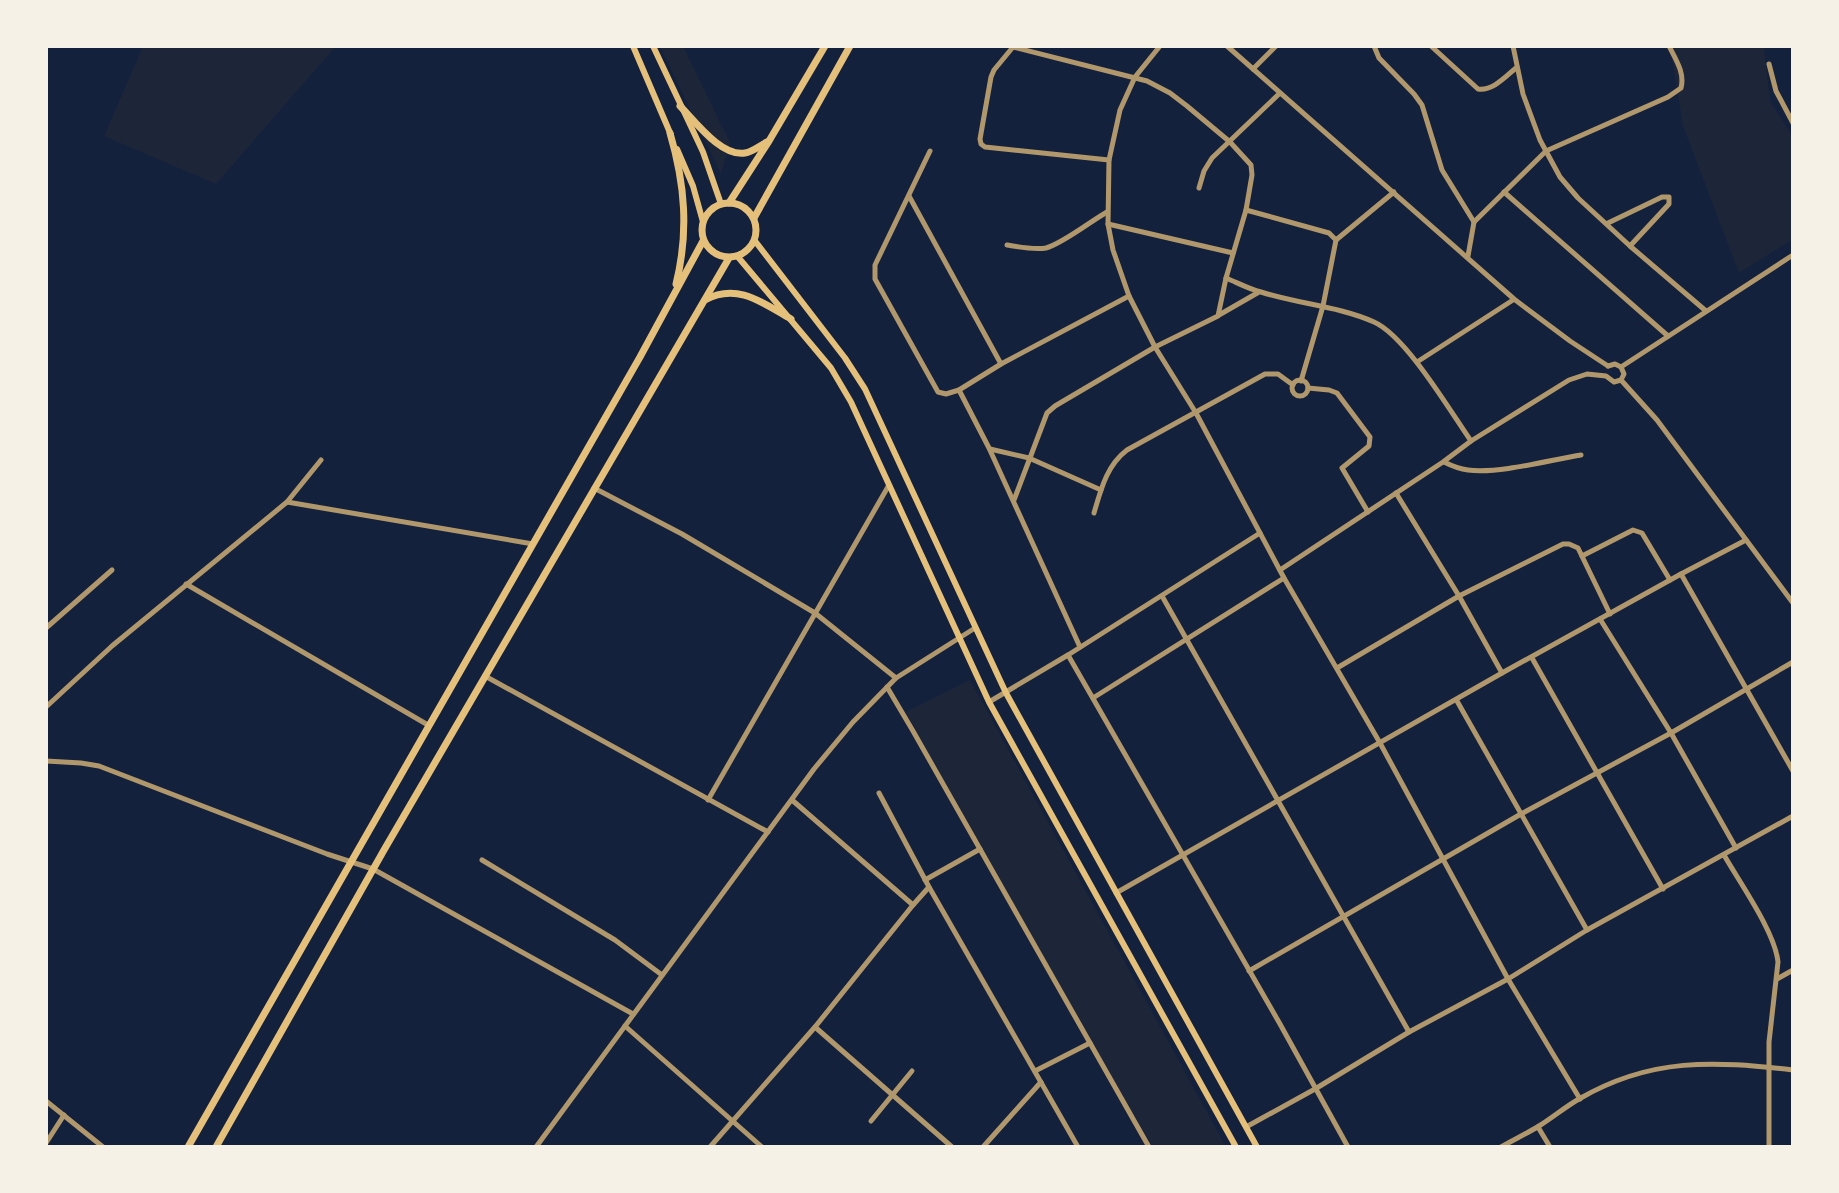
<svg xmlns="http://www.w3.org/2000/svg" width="1839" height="1193" font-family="'PT Sans Narrow',sans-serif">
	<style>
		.green { fill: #1d2539 }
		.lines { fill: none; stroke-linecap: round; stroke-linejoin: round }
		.minor { stroke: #b1986c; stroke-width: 5 }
		.secondary { stroke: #e5c07b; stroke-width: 6 }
		.primary { stroke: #e5c07b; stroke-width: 7 }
	</style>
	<rect width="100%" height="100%" fill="#14213d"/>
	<g class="green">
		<polygon points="143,46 336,46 216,184 104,136"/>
		<polygon points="660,46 683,46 730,143 721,174"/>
		<polygon points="1670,46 1764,46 1770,101 1793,137 1793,239 1739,273 1683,126"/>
		<polygon points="970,680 1226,1147 1153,1147 1041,957 906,712"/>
	</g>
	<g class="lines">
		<g class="minor">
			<polyline points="1160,46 1135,77 1120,110 1109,160 1108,224 1113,250 1129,296 1155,347 1196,413 1284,578 1380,743 1508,979 1580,1099"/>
			<polyline points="1227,46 1514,299 1570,341 1608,366"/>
			<polyline points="1374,46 1379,58 1414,94 1422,105 1442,170 1474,222 1468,256"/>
			<path d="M1431,46L1478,89C1493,91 1505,77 1516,68"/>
			<polyline points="1513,46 1523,94 1540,140 1560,177 1578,198 1630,246 1706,311"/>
			<polyline points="1013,47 1147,81 1170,93 1187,106 1230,142 1251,165 1252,175 1246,210 1226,278 1218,316 1155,347 1055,406 1047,413 1014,500"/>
			<polyline points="1013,47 994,70 991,77 980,139 981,144 985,147 1109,160"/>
			<polyline points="1769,64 1776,91 1793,123"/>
			<polyline points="1253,69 1276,46"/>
			<polyline points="930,151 875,265 875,279 938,392 946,394 959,390 1001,364 1129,296"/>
			<polyline points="1199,188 1204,171 1212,158 1280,93"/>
			<polyline points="1504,192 1668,336"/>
			<polyline points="909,196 1001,364"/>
			<polyline points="1246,210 1329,233 1336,240 1323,306 1301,381"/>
			<path d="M1474,222L1546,151L1668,97L1681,88C1685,73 1676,60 1669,46"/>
			<polyline points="1608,223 1662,197 1669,197 1669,204 1630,246"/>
			<polyline points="1108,224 1233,253"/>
			<polyline points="1336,240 1394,192"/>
			<path d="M1007,245C1019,247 1033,250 1046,248C1062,244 1091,221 1107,212"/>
			<path d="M1226,278C1238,283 1249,289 1261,292C1298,304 1338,306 1374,322C1406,336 1450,411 1471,441"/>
			<polyline points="1219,315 1259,292"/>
			<polyline points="1417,362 1513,300"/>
			<polyline points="1608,366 1615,364 1621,367 1624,374 1621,380"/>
			<polyline points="1621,367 1793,255"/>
			<polyline points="1621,380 1657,420 1793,603"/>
			<circle cx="1300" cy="388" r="8"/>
			<polyline points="1308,388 1329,390 1337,393 1370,437 1369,446 1342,468 1368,512"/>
			<polyline points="959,390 989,448 1080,647"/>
			<polyline points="990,449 1029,458 1101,490"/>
			<path d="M1444,462C1452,466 1460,469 1468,470C1499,474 1550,460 1581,455"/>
			<polyline points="594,488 682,534 815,613 896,678"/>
			<polyline points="1396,493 1459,596 1502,673"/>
			<polyline points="287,502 533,544"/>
			<path d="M1094,513C1101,489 1107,465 1127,450L1265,374H1278L1293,385"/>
			<polyline points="1582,556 1633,530 1642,533 1670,580"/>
			<polyline points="1280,570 1443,462 1471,441 1569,380 1587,374 1606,376 1614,382 1621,380"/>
			<polyline points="1681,574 1793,771"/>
			<polyline points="186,584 428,725"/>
			<polyline points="1162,596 1409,1032"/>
			<polyline points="1600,619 1671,733 1736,848"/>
			<polyline points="46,628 112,570"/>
			<polyline points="1068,655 1280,1024 1348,1147"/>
			<polyline points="1532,658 1663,889"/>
			<polyline points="1337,668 1459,596 1563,544 1569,544 1578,548 1610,614"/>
			<polyline points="485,676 768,832"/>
			<polyline points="887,687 913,731 1149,1147"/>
			<polyline points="1093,698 1284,578"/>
			<polyline points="1457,701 1587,930"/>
			<polyline points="989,702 1068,655 1260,533"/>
			<polyline points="46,707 112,646 287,502 321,460"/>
			<polyline points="46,761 81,763 99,766 327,854 373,869 633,1014"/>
			<polyline points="879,793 929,887 1078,1147"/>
			<polyline points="708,800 889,485"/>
			<polyline points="792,800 913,905"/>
			<path d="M1724,855C1740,883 1775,932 1778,962L1769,1042V1147"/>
			<polyline points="482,860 615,940 662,975"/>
			<polyline points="925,880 980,849"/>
			<polyline points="1116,893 1502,673 1681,574 1746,540"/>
			<polyline points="1249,971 1521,814 1671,733 1793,662"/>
			<polyline points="1777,979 1793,970"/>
			<polyline points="625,1026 762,1147"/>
			<polyline points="815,1027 952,1147"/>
			<polyline points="1035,1071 1090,1043"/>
			<polyline points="46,1101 103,1147"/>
			<polyline points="871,1121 912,1071"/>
			<polyline points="1246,1127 1315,1089 1409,1032 1508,979 1587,930 1793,816"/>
			<polyline points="1538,1127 1550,1147"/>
			<polyline points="46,1143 64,1115"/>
			<polyline points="536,1147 814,769 853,722 896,678 975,628"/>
			<polyline points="710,1147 815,1027 913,905 929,887"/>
			<polyline points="983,1147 1041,1082"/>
			<path d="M1501,1147C1513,1140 1526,1134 1539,1126C1552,1118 1565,1107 1579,1099C1651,1057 1714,1061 1793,1070"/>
		</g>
		<g class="secondary">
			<polyline points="633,46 671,135"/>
			<polyline points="653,46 703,152 721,204"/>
			<polyline points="677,149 693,186 703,222"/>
			<polyline points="755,241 845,358 865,389 1006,693 1257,1147"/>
			<polyline points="738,257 831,368 851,402 989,702 1236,1147"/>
		</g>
		<g class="primary">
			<path d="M680,106C695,121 721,157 745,153C752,152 761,145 767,142"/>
			<path d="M670,133C685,184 689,232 676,284"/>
			<circle cx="729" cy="230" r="27"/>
			<polyline points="729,203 769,141 825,46"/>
			<polyline points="754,218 850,46"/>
			<path d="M705,300C737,282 763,303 791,319"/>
			<polyline points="188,1147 640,357 703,241"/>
			<polyline points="216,1147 384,850 729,258"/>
		</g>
	</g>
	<rect width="1839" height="1193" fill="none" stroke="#f6f1e7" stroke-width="96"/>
</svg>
